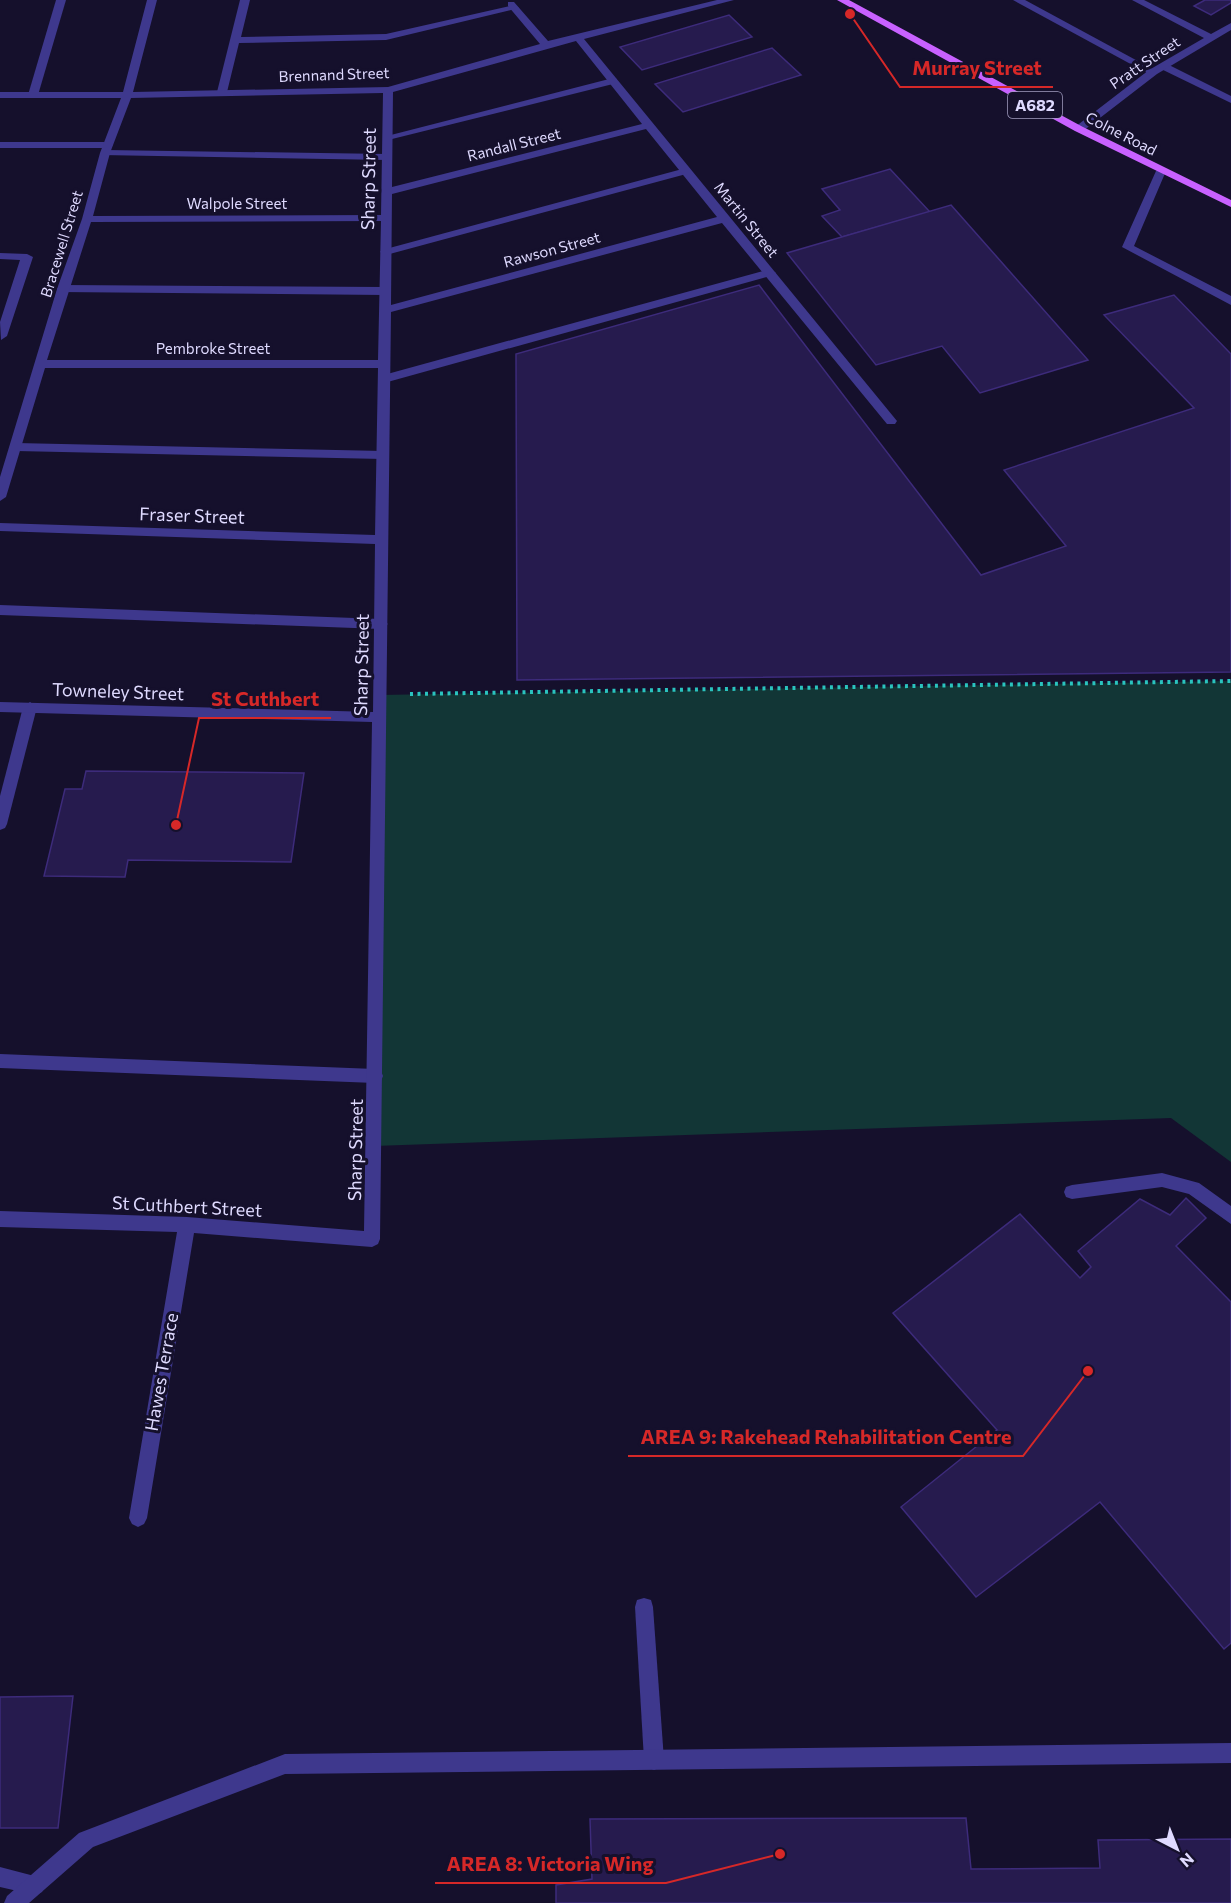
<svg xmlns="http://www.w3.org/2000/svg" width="1231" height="1903" font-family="Commissioner,sans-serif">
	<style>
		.green { fill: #123636 }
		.building { fill: #261b4e; stroke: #3d2b7b; stroke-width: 1.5 }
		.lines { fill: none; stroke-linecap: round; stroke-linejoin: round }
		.path { stroke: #2ac3be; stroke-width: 4; stroke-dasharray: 3 4.5; stroke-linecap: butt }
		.lane { fill: #3e388d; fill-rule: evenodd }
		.street { fill: #3e388d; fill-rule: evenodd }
		.primary { fill: #c861ff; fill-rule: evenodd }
		.labels { text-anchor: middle; stroke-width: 6; stroke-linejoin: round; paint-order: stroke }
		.far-street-label { font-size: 15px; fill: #dfdaff; stroke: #15102c }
		.shield { fill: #15102c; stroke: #a29dc0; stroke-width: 1.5 }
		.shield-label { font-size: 16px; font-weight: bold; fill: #dfdaff }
		.street-label { font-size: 18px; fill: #dfdaff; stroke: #15102c }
		.leader { fill: none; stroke: #d62828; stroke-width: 2 }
		.callout-dot { fill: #d62828; stroke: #15102c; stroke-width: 2 }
		.callout-label { font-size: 20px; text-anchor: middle; font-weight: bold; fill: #d62828; stroke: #15102c; stroke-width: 6; stroke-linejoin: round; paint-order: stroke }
	</style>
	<rect width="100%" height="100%" fill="#15102c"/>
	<polygon class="green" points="1231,681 1231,1162 1171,1118 374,1146 380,695"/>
	<g class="building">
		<polygon points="1205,0 1231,0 1231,3 1211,15 1194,6"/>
		<polygon points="729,15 752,37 642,70 620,47"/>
		<polygon points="772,48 801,75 683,112 655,84"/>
		<polygon points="890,169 930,212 842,237 822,216 840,210 822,189"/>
		<polygon points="951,205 1088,360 980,393 942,346 876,365 787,253"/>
		<polygon points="759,285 981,575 1066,546 1004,470 1194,408 1104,315 1174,295 1231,354 1231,672 517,680 516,354"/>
		<polygon points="86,771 304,773 291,862 128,860 125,877 44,876 65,789 82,789"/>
		<polygon points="1186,1198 1206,1218 1176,1246 1231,1302 1231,1643 1224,1649 1100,1502 976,1597 901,1507 997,1430 893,1313 1020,1214 1080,1278 1091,1267 1078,1251 1140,1199 1170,1215"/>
		<polygon points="73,1696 58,1828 0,1828 0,1697"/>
		<polygon points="966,1818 971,1869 1100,1868 1098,1840 1231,1839 1231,1903 556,1903 556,1885 592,1879 590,1819"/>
	</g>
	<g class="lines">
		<polyline class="path" points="410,694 1231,681"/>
		<g class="lane">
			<polygon points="56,0 66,0 38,95 29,97 28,95"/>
			<polygon points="240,0 250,0 241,37 386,34 514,5 519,8 386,40 239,43 227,92 222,95 217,92"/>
			<polygon points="1013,0 1025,0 1158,72 1149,74"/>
			<polygon points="1159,64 1167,64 1231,96 1231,103 1159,68"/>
			<polygon points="613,78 617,79 617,83 388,140 383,137"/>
			<polygon points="0,142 108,142 113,145 108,148 0,148"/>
			<polygon points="105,150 387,154 392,157 387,160 101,155 101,151"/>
			<polygon points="686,168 691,171 690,173 386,255 380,252 382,250"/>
			<polygon points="1161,168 1166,171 1134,246 1231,296 1231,305 1122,247 1156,171"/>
			<polygon points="0,253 27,254 33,257 7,336 1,340 0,322 20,260 0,259"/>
			<polygon points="770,269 776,273 774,275 384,383 378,379 380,376"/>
			<polygon points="63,285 385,287 391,291 385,295 59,292 57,289"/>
			<polygon points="16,443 383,451 389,455 383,459 16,451 10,447"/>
			<polygon points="0,605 381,619 388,624 381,629 0,615"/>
			<polygon points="30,702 37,707 7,824 5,828 0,830 0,796 23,707"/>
			<polygon points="0,1054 375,1069 381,1071 383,1076 381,1081 375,1083 0,1068"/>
			<polygon points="1162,1173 1199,1183 1231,1206 1231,1224 1189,1194 1162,1187 1072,1199 1066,1197 1064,1192 1066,1187 1072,1185"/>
			<polygon points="644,1598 651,1600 653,1607 664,1760 661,1767 654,1770 647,1767 644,1760 635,1607 637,1600"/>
			<polygon points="0,1867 42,1878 45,1885 42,1892 35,1895 0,1887"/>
		</g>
		<g class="street">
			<path d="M147,0H157L133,92L388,87L540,44L508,6V2H514L548,41L717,0H734L584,39L897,421L895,424H887L722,223L391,312L380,1239L378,1244L372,1247L194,1233L147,1518L144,1524L138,1527L132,1524L129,1518L177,1232L0,1227V1211L187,1217L364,1231L372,722L0,712V702L373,712L375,544L0,531V523L375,535L378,368H45L6,497L0,501V477L57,289L82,219L100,153L121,98H0V92H123ZM576,41L642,124L392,187L393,92ZM383,93L381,215L93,216L110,153L131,98ZM646,129L717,217L391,305L392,194ZM381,221L378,360H47L91,222Z"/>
			<polygon points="1132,0 1144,0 1211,34 1231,23 1231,30 1157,74 1083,131 1075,131 1075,127 1149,70 1204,38"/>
			<polygon points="1231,1743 1231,1763 285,1774 93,1847 29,1903 4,1903 7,1896 79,1833 285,1754"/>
		</g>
		<polygon class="primary" points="837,0 849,0 1083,127 1231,200 1231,207 1075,131"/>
	</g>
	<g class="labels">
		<g class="far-street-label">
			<text transform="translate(1145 63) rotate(-34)" y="5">Pratt Street</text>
			<text transform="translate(334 75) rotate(-2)" y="5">Brennand Street</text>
			<text transform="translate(1121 134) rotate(27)" y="5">Colne Road</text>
			<text transform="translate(514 145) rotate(-14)" y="5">Randall Street</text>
			<text x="237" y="209">Walpole Street</text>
			<text transform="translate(746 220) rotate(51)" y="5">Martin Street</text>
			<text transform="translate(62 244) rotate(-73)" y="5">Bracewell Street</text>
			<text transform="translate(552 250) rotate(-15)" y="5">Rawson Street</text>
			<text x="213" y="354">Pembroke Street</text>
		</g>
		<rect class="shield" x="1008" y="92" width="54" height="26" rx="4.5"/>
		<g class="shield-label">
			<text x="1035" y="111">A682</text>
		</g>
		<g class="street-label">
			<text transform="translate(369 179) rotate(-89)" y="6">Sharp Street</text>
			<text transform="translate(192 516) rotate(2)" y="6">Fraser Street</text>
			<text transform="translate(362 665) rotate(-89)" y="6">Sharp Street</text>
			<text transform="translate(118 692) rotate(2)" y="6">Towneley Street</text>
			<text transform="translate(356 1150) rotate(-89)" y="6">Sharp Street</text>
			<text transform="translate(187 1207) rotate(3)" y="6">St Cuthbert Street</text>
			<text transform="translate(162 1372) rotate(-80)" y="6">Hawes Terrace</text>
		</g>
	</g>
	<path class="leader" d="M850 14L900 87H1053M176 825L199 718H331M1088 1371L1023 1456H628M780 1854L666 1883H435"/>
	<g class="callout-dot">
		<circle cx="850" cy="14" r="6"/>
		<circle cx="176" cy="825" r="6"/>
		<circle cx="1088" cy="1371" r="6"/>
		<circle cx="780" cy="1854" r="6"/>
	</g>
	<g class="callout-label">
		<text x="977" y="75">Murray Street</text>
		<text x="265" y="706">St Cuthbert</text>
		<text x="826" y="1444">AREA 9: Rakehead Rehabilitation Centre</text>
		<text x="550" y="1871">AREA 8: Victoria Wing</text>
	</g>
	<g transform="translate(1177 1849) rotate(138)" stroke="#15102c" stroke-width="4.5" paint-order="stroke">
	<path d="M0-4.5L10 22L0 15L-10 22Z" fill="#dfdaff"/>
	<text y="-9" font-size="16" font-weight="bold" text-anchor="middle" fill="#dfdaff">N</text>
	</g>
</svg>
